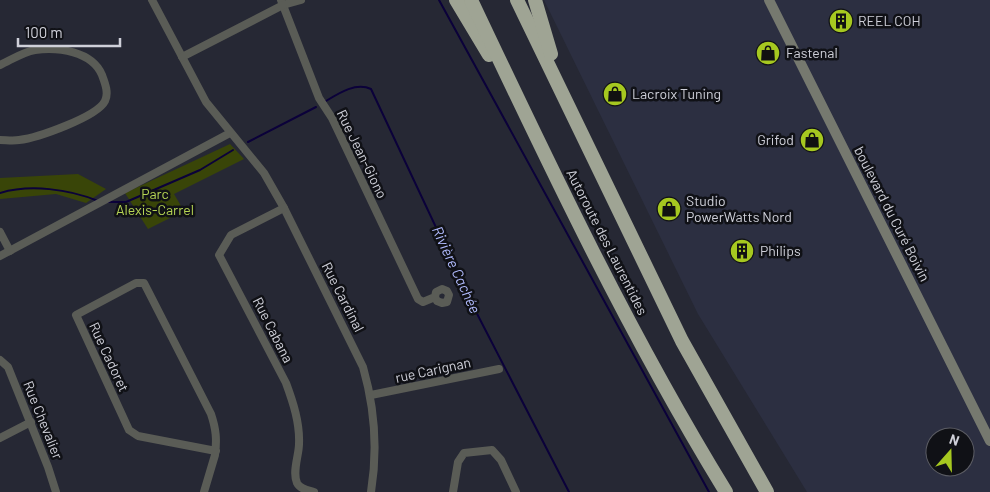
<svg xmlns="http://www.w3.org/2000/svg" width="990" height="492" font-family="Barlow,sans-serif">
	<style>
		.built { fill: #2c2f41; fill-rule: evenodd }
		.green { fill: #394508 }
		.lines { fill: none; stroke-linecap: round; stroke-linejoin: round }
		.stream { stroke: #0b013a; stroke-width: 2 }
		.street { stroke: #5a5c56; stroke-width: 8 }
		.secondary { stroke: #76796f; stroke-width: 10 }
		.highway { stroke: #9fa494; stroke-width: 14 }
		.labels { text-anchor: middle; stroke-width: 5; stroke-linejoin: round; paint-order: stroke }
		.poi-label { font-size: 14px; fill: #cfd0d9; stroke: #101116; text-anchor: start }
		.street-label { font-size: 14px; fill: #cfd0d9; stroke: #101116 }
		.park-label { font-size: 14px; fill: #b6d554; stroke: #101116 }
		.water-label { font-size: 15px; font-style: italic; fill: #b0bafd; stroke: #101116 }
	</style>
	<rect width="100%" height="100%" fill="#262834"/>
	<path class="built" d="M544,0H990V492H807L698,314ZM935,437H965V467H935Z"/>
	<g class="green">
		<polygon points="230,144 244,159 174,194 184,211 148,229 125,193"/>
		<polygon points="78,174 106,189 86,203 56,194 0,199 0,178"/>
	</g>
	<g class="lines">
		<g class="stream">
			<polyline points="439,0 709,492"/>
			<path d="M326,101C339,93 356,82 371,89L472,304L569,492"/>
			<polyline points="248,142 316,107"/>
			<path d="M0,193C30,184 69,189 98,201"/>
			<polyline points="107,202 126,202 200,170 233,150"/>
		</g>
		<g class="street">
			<path d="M152,0L206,102L264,173L284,208L363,367C375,409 378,449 371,492"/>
			<polyline points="281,0 319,98 332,118 418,299 423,302 435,297 436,292 442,289 447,291 449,295 447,302 442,303 437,301 435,297"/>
			<polyline points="182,57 283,5 301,0"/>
			<path d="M0,65C11,60 23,52 35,50C58,47 92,51 102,75C105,83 109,93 105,101C97,117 37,138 19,140C13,141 6,140 0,140"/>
			<path d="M284,208L231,235L219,255L286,383C293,402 300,423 299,444C299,455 292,472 297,483C300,489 307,490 314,492"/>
			<polyline points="0,232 10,251"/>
			<polyline points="0,256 230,133"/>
			<polyline points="0,360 8,367 48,467 56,492"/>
			<polyline points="371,395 499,369"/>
			<polyline points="0,438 31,422"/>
			<path d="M204,492L215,455C217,439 216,429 211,414L144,283H136L76,315L129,430L138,436L216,451"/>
			<polyline points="453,492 458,462 464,453 492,450 501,460 516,492"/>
		</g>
		<polyline class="secondary" points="769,0 990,441"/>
		<g class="highway">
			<polyline points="456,0 489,55"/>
			<path d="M471,0C550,167 629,334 726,492"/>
			<polyline points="517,0 682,341 767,492"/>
			<polyline points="535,0 551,54"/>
		</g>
	</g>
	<defs>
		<g id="building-disc" transform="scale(1.25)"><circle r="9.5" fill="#a6c820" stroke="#101116"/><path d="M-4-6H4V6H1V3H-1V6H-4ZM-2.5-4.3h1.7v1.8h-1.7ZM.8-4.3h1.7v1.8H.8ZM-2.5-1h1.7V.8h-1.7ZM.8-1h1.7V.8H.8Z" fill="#111"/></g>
		<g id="shop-disc" transform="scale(1.25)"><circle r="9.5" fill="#a6c820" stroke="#101116"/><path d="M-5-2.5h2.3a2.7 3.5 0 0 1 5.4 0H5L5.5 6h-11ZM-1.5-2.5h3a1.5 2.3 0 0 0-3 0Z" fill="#111"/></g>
	</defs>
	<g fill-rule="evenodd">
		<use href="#building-disc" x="841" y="21"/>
		<use href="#shop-disc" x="768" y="53"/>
		<use href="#shop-disc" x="615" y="94"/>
		<use href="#shop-disc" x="812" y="140"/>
		<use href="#shop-disc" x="669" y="209"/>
		<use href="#building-disc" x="742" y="251"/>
	</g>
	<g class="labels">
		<g class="poi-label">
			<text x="858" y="26">REEL COH</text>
			<text x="786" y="58">Fastenal</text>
			<text x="632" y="99">Lacroix Tuning</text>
			<text x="794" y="145" text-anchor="end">Grifod</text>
			<text x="686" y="206">Studio<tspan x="686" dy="16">PowerWatts Nord</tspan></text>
			<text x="760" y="256">Philips</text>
		</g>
		<g class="street-label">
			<text transform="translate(362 154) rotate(64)" y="5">Rue Jean-Giono</text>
			<text transform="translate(892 214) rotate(63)" y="5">boulevard du Curé Boivin</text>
			<text transform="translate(607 242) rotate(63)" y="5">Autoroute des Laurentides</text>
			<text transform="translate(343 297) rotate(63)" y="5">Rue Cardinal</text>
			<text transform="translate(273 330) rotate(63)" y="5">Rue Cabana</text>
			<text transform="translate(109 357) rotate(65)" y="5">Rue Cadoret</text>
			<text transform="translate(433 370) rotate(-12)" y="5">rue Carignan</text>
			<text transform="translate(43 420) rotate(68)" y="5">Rue Chevalier</text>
		</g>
		<g class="park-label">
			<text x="155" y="199">Parc<tspan x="155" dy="16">Alexis-Carrel</tspan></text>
		</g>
		<g class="water-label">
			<text transform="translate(456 270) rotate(65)" y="5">Rivière Cachée</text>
		</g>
	</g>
	<g transform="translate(950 452) rotate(20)"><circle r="24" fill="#101116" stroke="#5c5d64"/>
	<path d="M0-4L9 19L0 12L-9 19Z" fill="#a6c820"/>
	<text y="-8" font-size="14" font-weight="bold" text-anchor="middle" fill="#cfd0d9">N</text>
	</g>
	<path d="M18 38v8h102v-8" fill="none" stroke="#cfd0d9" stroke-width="2.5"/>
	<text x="25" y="38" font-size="15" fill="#cfd0d9" stroke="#101116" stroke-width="4" paint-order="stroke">100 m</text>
</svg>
